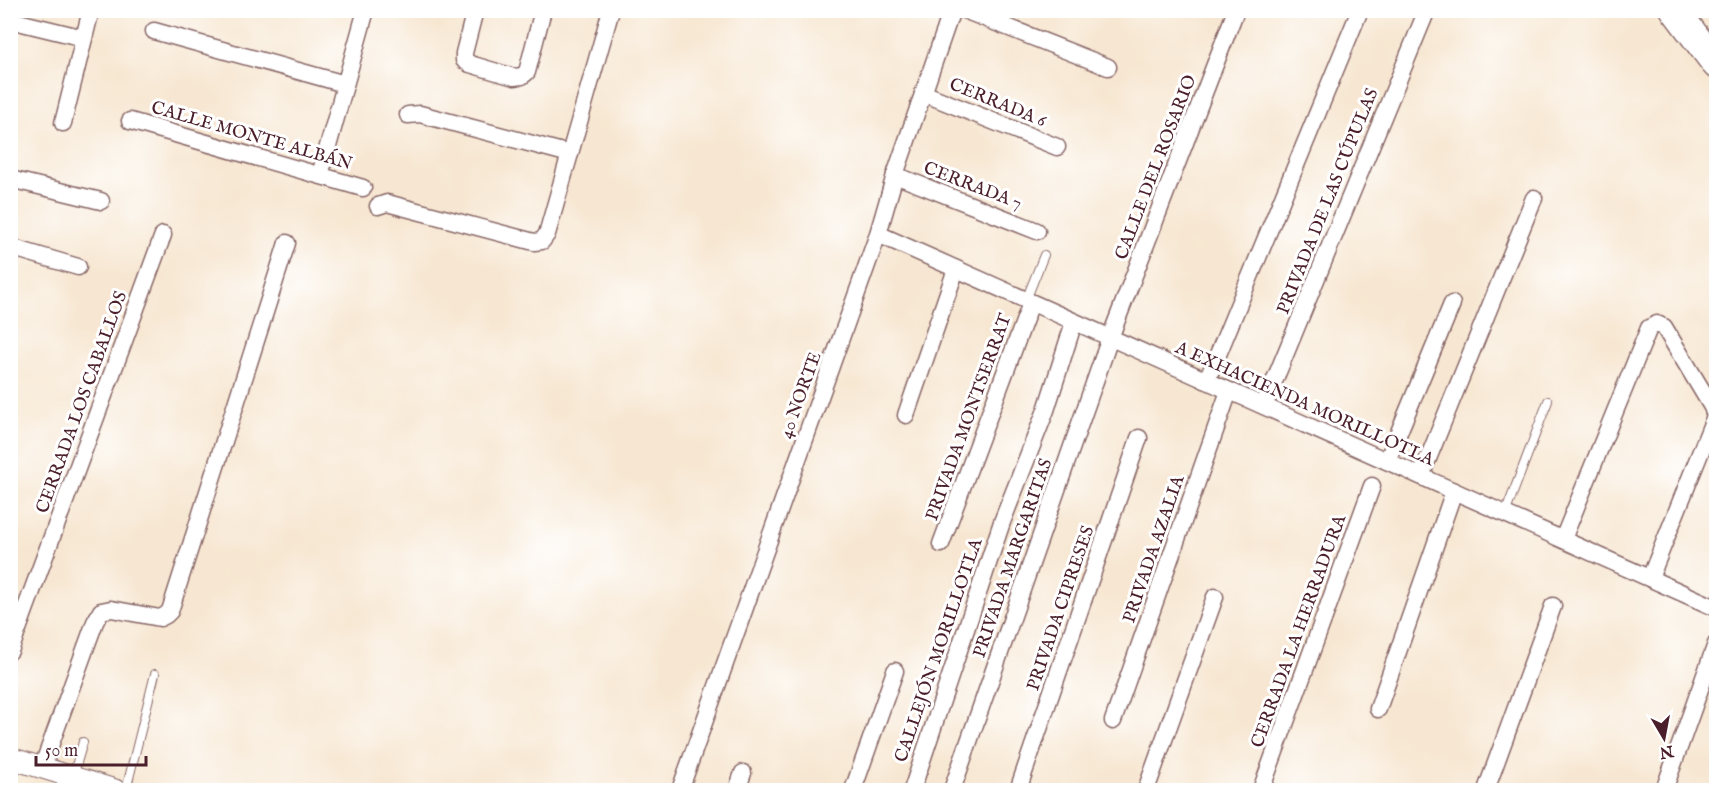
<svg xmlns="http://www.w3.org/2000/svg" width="1727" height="801" font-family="'IM FELL English',serif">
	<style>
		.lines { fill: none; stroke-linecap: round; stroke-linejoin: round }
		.service-casing { stroke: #876565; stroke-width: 10 }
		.minor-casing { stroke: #876565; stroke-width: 19 }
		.tertiary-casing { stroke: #876565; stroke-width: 23 }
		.trunk-casing { stroke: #876565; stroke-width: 31 }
		.service { stroke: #fff; stroke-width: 8 }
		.minor { stroke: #fff; stroke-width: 16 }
		.tertiary { stroke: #fff; stroke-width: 21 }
		.trunk { stroke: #fff; stroke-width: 28 }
		.labels { text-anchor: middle; stroke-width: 6; stroke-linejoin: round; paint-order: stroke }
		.street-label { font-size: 18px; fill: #4a1f2b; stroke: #fff }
	</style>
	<rect width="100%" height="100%" fill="#fff"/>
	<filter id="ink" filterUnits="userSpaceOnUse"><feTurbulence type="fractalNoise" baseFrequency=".0167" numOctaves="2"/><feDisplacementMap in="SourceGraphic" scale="12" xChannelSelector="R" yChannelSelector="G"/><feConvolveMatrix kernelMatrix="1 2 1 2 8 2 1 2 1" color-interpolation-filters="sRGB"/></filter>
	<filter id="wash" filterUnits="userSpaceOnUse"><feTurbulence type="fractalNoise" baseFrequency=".008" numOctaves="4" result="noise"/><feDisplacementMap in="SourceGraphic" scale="24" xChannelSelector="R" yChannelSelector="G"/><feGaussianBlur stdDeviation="1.35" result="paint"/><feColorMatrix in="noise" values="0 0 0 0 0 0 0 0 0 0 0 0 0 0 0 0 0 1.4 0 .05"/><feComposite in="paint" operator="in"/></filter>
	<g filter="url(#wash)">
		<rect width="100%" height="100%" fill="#f7e7d2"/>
	</g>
	<g filter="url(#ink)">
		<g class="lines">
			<g class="service-casing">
				<g id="service">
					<polyline points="1026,300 1044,255"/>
					<polyline points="1505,514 1548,401"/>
					<polyline points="73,776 83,742"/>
					<polyline points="126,790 155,674"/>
				</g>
			</g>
			<g class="minor-casing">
				<g id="minor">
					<polyline points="475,10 464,53 464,60 470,64 514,77 522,76 527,72 543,10"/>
					<polyline points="964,10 1108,67"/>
					<polyline points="10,20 84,38"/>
					<polyline points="154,31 345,84"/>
					<polyline points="923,93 1057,147"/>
					<polyline points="408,115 420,114 570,154"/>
					<polyline points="130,121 363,188"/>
					<polyline points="63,123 91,10"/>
					<polyline points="320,175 366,10"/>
					<polyline points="895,175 1037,231"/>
					<polyline points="10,179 101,201"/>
					<polyline points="378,206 387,203 534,242 542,241 547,234 611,10"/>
					<polyline points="878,234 1716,608"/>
					<polyline points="10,247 78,267"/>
					<polyline points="1205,380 1212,369 1360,10"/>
					<polyline points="1264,406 1427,10"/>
					<polyline points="906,415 956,269"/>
					<polyline points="1387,461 1452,304"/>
					<polyline points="1421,476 1534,198"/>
					<polyline points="1563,539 1649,328 1657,324 1664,327 1712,407 1715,416 1650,578"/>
					<polyline points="941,544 1031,303"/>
					<polyline points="10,651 163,235"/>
					<polyline points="1378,709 1454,491"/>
					<polyline points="1113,721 1229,391"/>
					<polyline points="42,768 95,622 101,611 111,609 160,618 166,615 170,611 287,243"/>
					<polyline points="680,790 878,234 895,175 952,10"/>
					<polyline points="737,790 743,773"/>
					<polyline points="853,790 895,671"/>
					<polyline points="912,790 1002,522 1046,410 1074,322"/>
					<polyline points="952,790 1110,338 1236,10"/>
					<polyline points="1018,790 1139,438"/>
					<polyline points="1146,790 1215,597"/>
					<polyline points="1261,790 1372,486"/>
					<polyline points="1486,790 1553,606"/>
					<polyline points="1664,790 1716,644"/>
				</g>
			</g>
			<g class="tertiary-casing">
				<polyline id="tertiary" points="10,758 115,790"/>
			</g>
			<g class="trunk-casing">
				<polyline id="trunk" points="1675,10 1716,64"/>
			</g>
			<use href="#service" class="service"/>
			<use href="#minor" class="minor"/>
			<use href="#tertiary" class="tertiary"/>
			<use href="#trunk" class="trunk"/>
		</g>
	</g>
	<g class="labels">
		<g class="street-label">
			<text transform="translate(998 102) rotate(22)" y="6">CERRADA 6</text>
			<text transform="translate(252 135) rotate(16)" y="6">CALLE MONTE ALBÁN</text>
			<text transform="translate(1155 167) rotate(-69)" y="6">CALLE DEL ROSARIO</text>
			<text transform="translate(973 185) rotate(21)" y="6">CERRADA 7</text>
			<text transform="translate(1327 201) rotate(-68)" y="6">PRIVADA DE LAS CÚPULAS</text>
			<text transform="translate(800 395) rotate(-70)" y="6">40 NORTE</text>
			<text transform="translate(81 402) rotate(-70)" y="6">CERRADA LOS CABALLOS</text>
			<text transform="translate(1305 403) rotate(24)" y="6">A EXHACIENDA MORILLOTLA</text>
			<text transform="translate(968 417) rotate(-70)" y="6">PRIVADA MONTSERRAT</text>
			<text transform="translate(1153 549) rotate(-71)" y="6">PRIVADA AZALIA</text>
			<text transform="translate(1012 558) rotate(-71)" y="6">PRIVADA MARGARITAS</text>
			<text transform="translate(1060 608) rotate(-71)" y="6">PRIVADA CIPRESES</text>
			<text transform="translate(1298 631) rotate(-70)" y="6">CERRADA LA HERRADURA</text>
			<text transform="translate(938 650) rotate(-71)" y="6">CALLEJÓN MORILLOTLA</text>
		</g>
	</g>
	<rect width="1727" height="801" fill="none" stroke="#fff" stroke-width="36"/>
	<g transform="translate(1664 738) rotate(170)" stroke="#ffffff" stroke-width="4.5" paint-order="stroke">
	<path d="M0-4.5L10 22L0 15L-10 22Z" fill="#4a1f2b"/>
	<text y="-9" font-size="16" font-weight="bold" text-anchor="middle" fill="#4a1f2b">N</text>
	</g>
	<path d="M36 756v9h110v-9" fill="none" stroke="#4a1f2b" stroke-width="3"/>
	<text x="45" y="756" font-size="18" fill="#4a1f2b" stroke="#ffffff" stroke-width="4.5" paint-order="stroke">50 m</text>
</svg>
